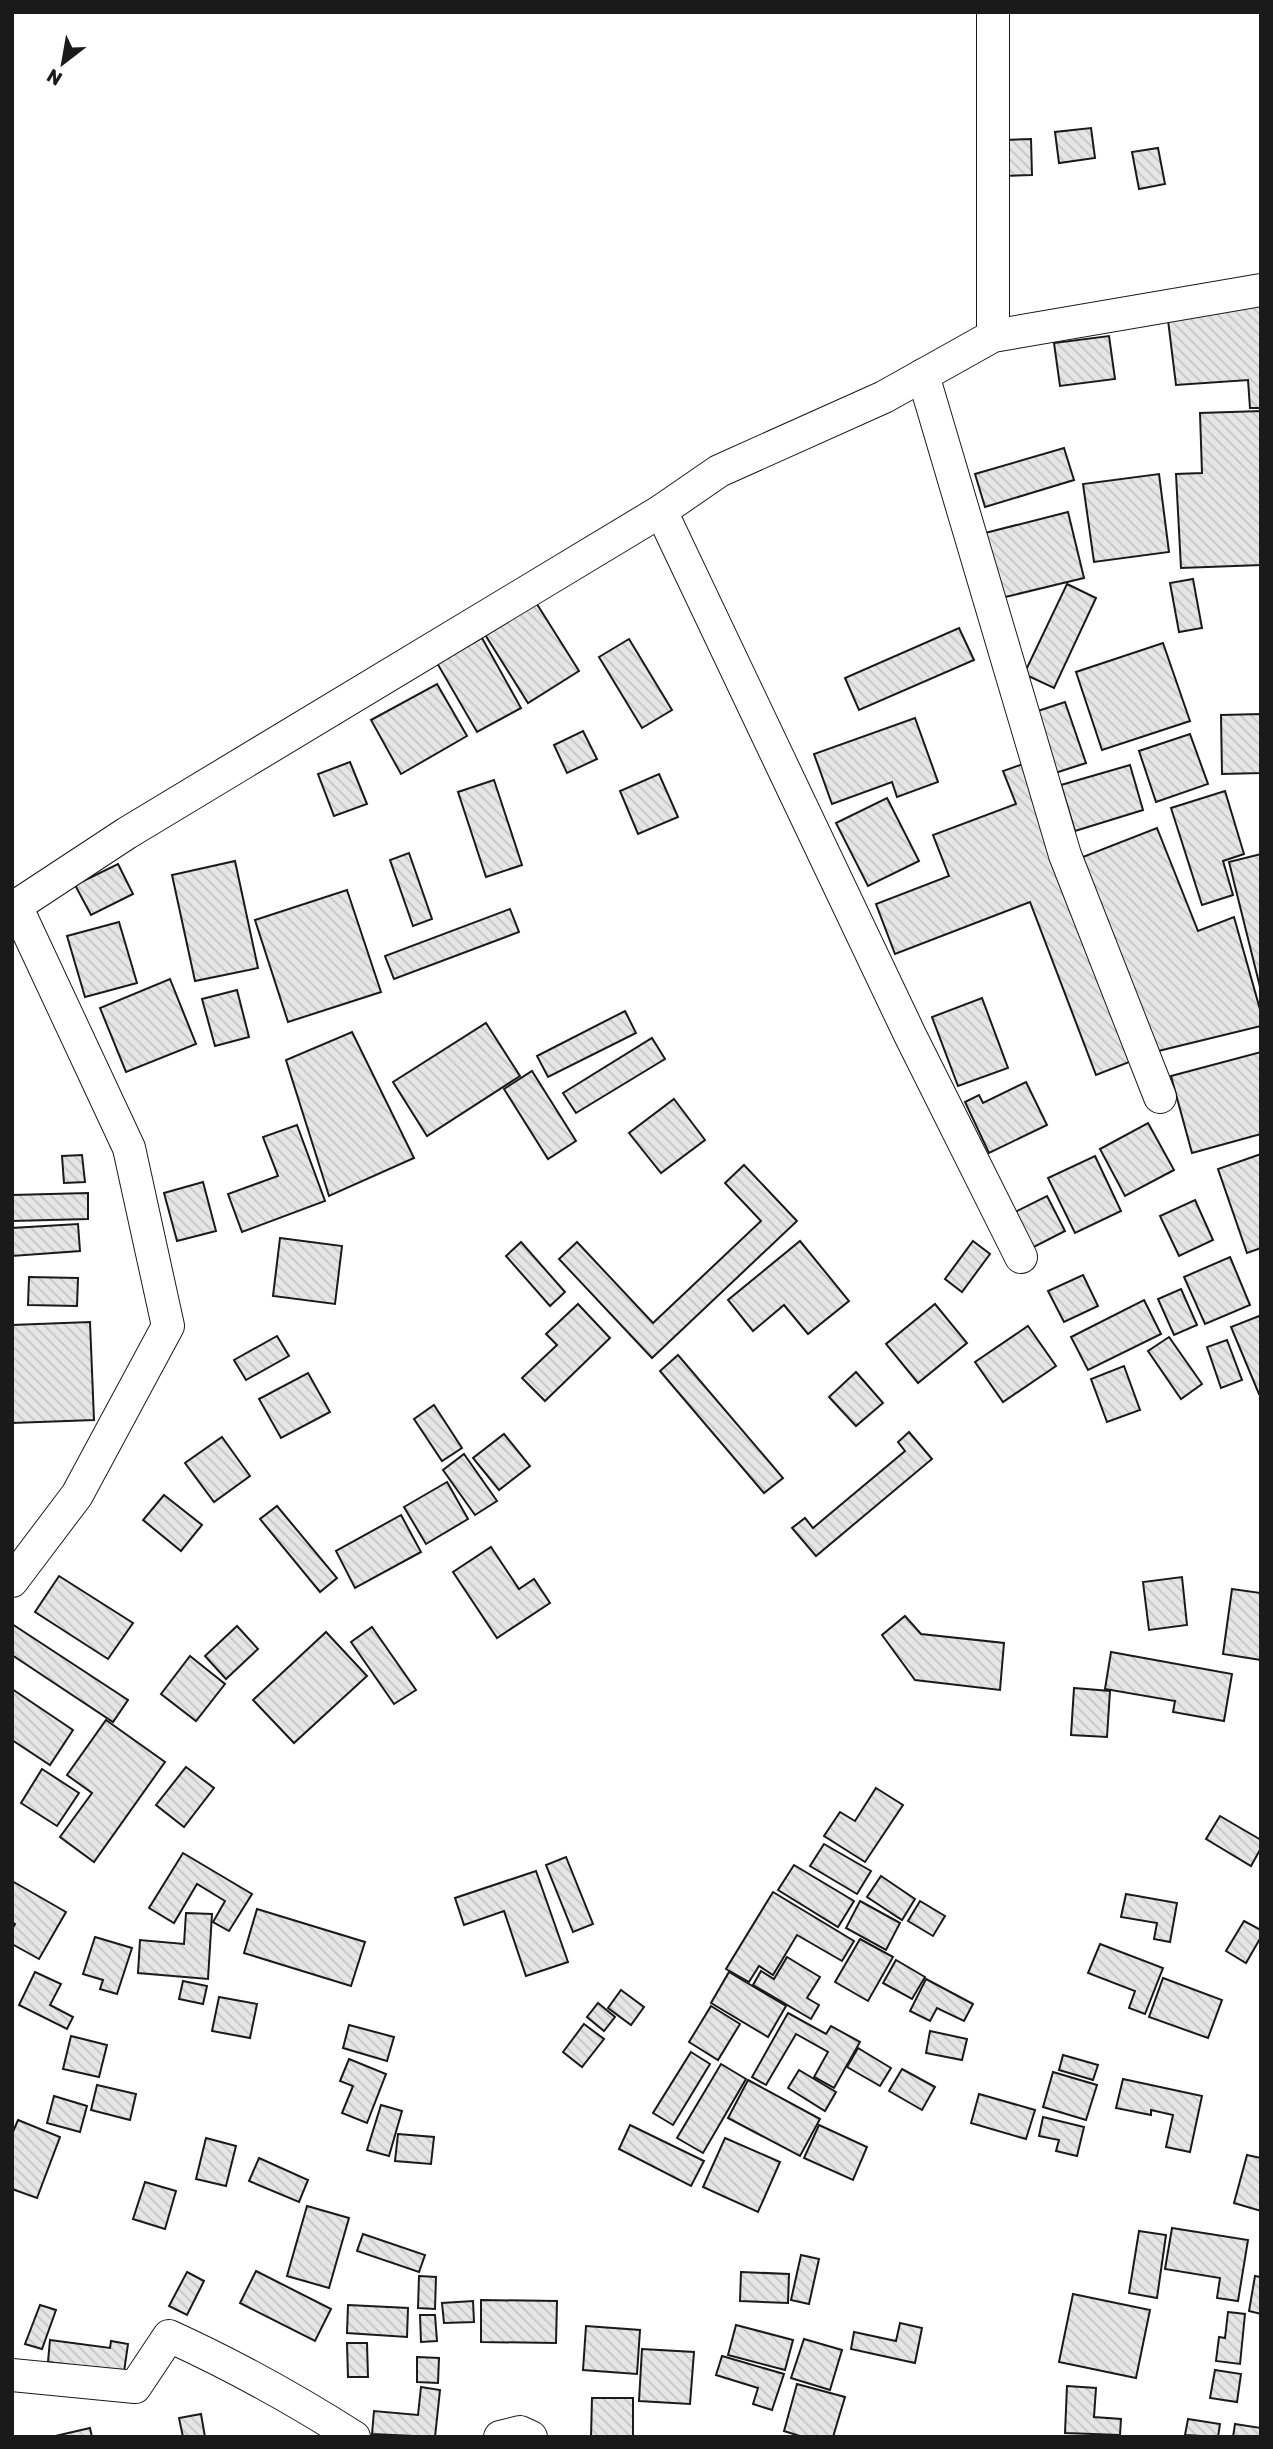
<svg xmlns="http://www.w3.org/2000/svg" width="1273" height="2449" font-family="Rubik,sans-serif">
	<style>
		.building { fill: url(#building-back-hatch); stroke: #1a1a1a; stroke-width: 2 }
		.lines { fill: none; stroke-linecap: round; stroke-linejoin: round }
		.minor-casing { stroke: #1a1a1a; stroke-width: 34 }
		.minor { stroke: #fff; stroke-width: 32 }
	</style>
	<defs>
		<pattern id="building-back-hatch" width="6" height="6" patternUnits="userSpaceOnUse" patternTransform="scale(1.75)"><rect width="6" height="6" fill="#e6e6e6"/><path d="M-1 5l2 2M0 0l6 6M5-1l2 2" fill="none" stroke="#c5c5c5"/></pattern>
	</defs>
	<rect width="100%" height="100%" fill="#fff"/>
	<g class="building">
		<polygon points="1091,128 1095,158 1059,163 1055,132"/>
		<polygon points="1031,139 1032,175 1003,176 1002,140"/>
		<polygon points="1158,148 1165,184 1139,189 1132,152"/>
		<polygon points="1261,303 1261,408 1250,408 1248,380 1176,385 1167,312"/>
		<polygon points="1109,336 1115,379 1060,386 1054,343"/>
		<polygon points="1261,411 1261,565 1181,568 1176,474 1202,473 1200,413"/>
		<polygon points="1064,448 1074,480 985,507 975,474"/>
		<polygon points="1159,474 1169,552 1094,562 1083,484"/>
		<polygon points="1068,512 1084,578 1001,598 985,533"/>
		<polygon points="1193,579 1202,628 1179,632 1170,583"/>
		<polygon points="1067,584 1096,598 1054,688 1024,674"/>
		<polygon points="535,601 579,671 528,703 484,633"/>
		<polygon points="959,628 974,660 859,710 845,678"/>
		<polygon points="482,638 521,708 477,732 437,663"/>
		<polygon points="629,639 672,710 642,728 599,657"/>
		<polygon points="1163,643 1190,721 1102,750 1076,672"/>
		<polygon points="437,684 467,736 401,774 371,720"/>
		<polygon points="1065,702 1086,763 1052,774 1032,713"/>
		<polygon points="1261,714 1261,773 1222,774 1221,715"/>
		<polygon points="915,718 938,782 897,797 892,782 832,804 814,754"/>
		<polygon points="583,731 597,759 567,773 554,745"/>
		<polygon points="1190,734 1208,784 1156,802 1139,751"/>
		<polygon points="350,762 367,804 334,816 318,774"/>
		<polygon points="1023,764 1137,1059 1096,1075 1030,902 895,954 876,904 949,876 933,835 1016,804 1003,771"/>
		<polygon points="1130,765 1143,810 1075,831 1061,785"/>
		<polygon points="659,774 678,817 638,834 620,791"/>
		<polygon points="494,780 522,865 486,877 458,792"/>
		<polygon points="1225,791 1244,854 1223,861 1233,895 1202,905 1171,808"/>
		<polygon points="887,798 919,861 868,886 836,823"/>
		<polygon points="1157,828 1198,931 1234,917 1261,1013 1261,1026 1150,1053 1075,860"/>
		<polygon points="409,853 432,919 413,926 390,860"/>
		<polygon points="1261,854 1261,991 1229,862"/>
		<polygon points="235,861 258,968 195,981 172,875"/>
		<polygon points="118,864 133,894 91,915 75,885"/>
		<polygon points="347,890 381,992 288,1022 255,920"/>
		<polygon points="510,909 519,932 394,979 385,956"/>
		<polygon points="119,922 137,983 85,997 67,936"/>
		<polygon points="170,979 196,1044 126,1072 100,1008"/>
		<polygon points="237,990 249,1037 215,1046 202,999"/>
		<polygon points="982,998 1008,1068 958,1086 932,1017"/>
		<polygon points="625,1011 636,1033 548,1077 537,1056"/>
		<polygon points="486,1023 520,1076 427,1136 393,1082"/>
		<polygon points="352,1032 414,1158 329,1196 286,1060"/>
		<polygon points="652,1038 665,1059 576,1113 563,1093"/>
		<polygon points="1261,1052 1261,1134 1192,1153 1171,1076"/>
		<polygon points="532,1071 576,1141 548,1159 504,1089"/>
		<polygon points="1026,1082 1047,1125 989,1153 965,1102 979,1095 983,1103"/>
		<polygon points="674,1099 705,1140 661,1173 629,1133"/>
		<polygon points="1148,1123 1174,1170 1125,1196 1100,1149"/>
		<polygon points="297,1125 325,1201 242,1232 228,1194 278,1176 263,1137"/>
		<polygon points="1261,1154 1261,1248 1247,1253 1218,1169"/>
		<polygon points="82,1155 85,1182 64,1183 62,1156"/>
		<polygon points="1095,1156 1121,1211 1075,1233 1048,1178"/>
		<polygon points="744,1165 797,1221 652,1358 559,1259 577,1242 653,1323 761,1221 725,1183"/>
		<polygon points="203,1182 216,1231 177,1241 164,1193"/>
		<polygon points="88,1193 88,1219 12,1221 12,1195"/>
		<polygon points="1047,1196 1065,1231 1030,1249 1011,1214"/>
		<polygon points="1195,1200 1213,1240 1179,1256 1160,1216"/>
		<polygon points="78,1224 80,1251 12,1256 12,1228"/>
		<polygon points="280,1238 342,1246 335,1304 273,1296"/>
		<polygon points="800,1241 849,1301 808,1334 784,1305 753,1331 728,1300"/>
		<polygon points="973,1241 990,1254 962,1292 945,1279"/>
		<polygon points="521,1242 565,1292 550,1306 506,1256"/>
		<polygon points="1230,1257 1250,1305 1205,1324 1184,1277"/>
		<polygon points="1083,1275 1098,1306 1064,1322 1048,1291"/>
		<polygon points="29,1277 78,1278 77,1306 28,1305"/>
		<polygon points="1181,1289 1197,1325 1174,1335 1158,1299"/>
		<polygon points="1144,1300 1161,1334 1088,1370 1071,1337"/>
		<polygon points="578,1304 610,1338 545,1401 522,1378 557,1345 546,1334"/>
		<polygon points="935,1304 967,1343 918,1383 886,1344"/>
		<polygon points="1259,1316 1261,1321 1261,1394 1259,1394 1231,1327"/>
		<polygon points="90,1322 94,1420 12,1423 12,1325"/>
		<polygon points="1028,1326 1056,1366 1003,1402 975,1362"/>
		<polygon points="277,1336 289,1356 246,1380 234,1360"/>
		<polygon points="1169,1337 1202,1384 1181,1399 1148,1351"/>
		<polygon points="1227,1340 1242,1380 1221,1388 1207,1347"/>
		<polygon points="678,1355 783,1478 764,1493 660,1371"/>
		<polygon points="1124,1366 1140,1410 1107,1422 1091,1379"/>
		<polygon points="856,1372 883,1403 856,1426 829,1397"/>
		<polygon points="308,1373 330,1412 281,1438 259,1399"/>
		<polygon points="434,1405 462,1448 442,1461 414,1419"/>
		<polygon points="909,1432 932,1459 816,1556 792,1528 805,1518 813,1528 905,1451 898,1442"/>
		<polygon points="504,1434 530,1466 499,1490 473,1458"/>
		<polygon points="222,1437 250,1476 214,1502 185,1463"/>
		<polygon points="464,1454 497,1501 475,1515 443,1470"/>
		<polygon points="447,1482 468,1519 426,1544 404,1507"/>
		<polygon points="164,1495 202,1525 181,1551 143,1520"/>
		<polygon points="277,1506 337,1578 320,1592 260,1519"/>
		<polygon points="401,1515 421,1552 355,1588 336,1551"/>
		<polygon points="491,1547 519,1589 534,1579 550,1603 497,1638 453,1572"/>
		<polygon points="59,1576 133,1623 108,1659 35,1612"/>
		<polygon points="1182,1577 1187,1625 1149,1630 1143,1582"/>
		<polygon points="1232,1589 1261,1593 1261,1660 1223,1654"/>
		<polygon points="905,1616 921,1634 1004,1643 1000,1690 915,1680 882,1635"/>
		<polygon points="12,1624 128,1700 113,1722 12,1655"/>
		<polygon points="237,1626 258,1649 226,1679 205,1656"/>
		<polygon points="372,1627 416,1690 394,1704 351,1642"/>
		<polygon points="326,1632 367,1676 294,1743 253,1700"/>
		<polygon points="1111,1652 1232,1674 1224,1721 1173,1712 1175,1701 1105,1689"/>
		<polygon points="190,1656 225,1684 196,1721 161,1694"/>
		<polygon points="1074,1688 1110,1691 1107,1737 1071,1735"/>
		<polygon points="12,1689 73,1730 50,1765 12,1740"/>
		<polygon points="106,1720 165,1762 94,1862 60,1837 92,1793 67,1775"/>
		<polygon points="186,1767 214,1788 184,1827 156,1805"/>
		<polygon points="42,1769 79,1793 57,1826 21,1803"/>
		<polygon points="876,1788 903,1805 865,1862 824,1836 840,1812 855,1821"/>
		<polygon points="1220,1816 1261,1840 1261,1848 1251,1866 1206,1839"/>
		<polygon points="824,1844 871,1871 857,1894 810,1866"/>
		<polygon points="183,1853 252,1894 229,1931 213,1922 225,1901 197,1884 174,1923 149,1908"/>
		<polygon points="566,1857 593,1924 573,1932 546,1865"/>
		<polygon points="794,1865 854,1901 838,1927 778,1890"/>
		<polygon points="536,1871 568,1962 526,1976 504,1911 464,1925 455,1898"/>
		<polygon points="881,1876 915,1899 902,1920 867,1897"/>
		<polygon points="12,1881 66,1912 39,1959 12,1944 12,1929 15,1924 12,1922"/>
		<polygon points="773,1892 854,1941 842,1961 797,1935 773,1975 759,1966 749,1982 726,1969"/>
		<polygon points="1126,1894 1177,1903 1170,1942 1154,1939 1157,1923 1121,1917"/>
		<polygon points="860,1901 900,1923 886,1950 846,1928"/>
		<polygon points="920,1901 945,1916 933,1936 908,1921"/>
		<polygon points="257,1909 365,1942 351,1986 244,1953"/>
		<polygon points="186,1913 212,1914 208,1979 138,1973 140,1940 184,1944"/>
		<polygon points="1244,1921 1261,1930 1261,1937 1246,1963 1226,1951"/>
		<polygon points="95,1937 132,1948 117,1994 100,1989 103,1980 83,1974"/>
		<polygon points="860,1939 893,1957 868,2001 835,1982"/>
		<polygon points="1100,1944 1163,1968 1145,2014 1129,2008 1135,1991 1088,1973"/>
		<polygon points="787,1957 820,1977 807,1998 819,2005 811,2019 753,1985 761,1971 774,1979"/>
		<polygon points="896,1960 925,1977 912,1999 883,1983"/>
		<polygon points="35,1972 61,1984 50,2005 73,2017 67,2029 19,2005"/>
		<polygon points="729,1972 786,2006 768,2037 711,2003"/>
		<polygon points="1163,1978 1222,2000 1208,2038 1149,2017"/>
		<polygon points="926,1979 973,2004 964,2021 937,2008 930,2021 910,2011"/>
		<polygon points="183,1981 207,1986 203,2004 179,1999"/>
		<polygon points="621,1990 644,2007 631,2025 608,2008"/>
		<polygon points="219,1997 257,2004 250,2038 212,2031"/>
		<polygon points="598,2003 615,2017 604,2031 587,2017"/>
		<polygon points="711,2006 740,2024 718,2060 689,2042"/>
		<polygon points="788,2013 826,2034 831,2026 860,2042 834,2088 814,2077 828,2052 796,2034 766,2085 752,2077"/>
		<polygon points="584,2024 604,2039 582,2067 563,2052"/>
		<polygon points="349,2025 394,2037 387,2061 343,2048"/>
		<polygon points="930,2031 967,2039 962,2060 926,2053"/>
		<polygon points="71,2036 107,2045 99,2077 63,2069"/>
		<polygon points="858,2048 891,2068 880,2086 847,2067"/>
		<polygon points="691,2052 710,2064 673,2125 653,2113"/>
		<polygon points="1063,2055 1098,2065 1093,2080 1059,2070"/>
		<polygon points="349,2059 386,2074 367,2123 342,2113 353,2086 340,2081"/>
		<polygon points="721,2064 746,2079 703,2153 677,2138"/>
		<polygon points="902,2069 935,2087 922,2110 889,2091"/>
		<polygon points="799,2070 836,2092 825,2111 788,2088"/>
		<polygon points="1053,2072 1097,2085 1086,2120 1043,2107"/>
		<polygon points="1123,2079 1202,2096 1190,2152 1166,2147 1173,2115 1151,2110 1151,2115 1116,2108"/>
		<polygon points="748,2080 820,2119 800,2156 728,2118"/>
		<polygon points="97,2085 136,2094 130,2120 91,2110"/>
		<polygon points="979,2094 1035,2110 1026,2139 971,2123"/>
		<polygon points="54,2096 87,2106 80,2132 47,2123"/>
		<polygon points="381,2105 402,2111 389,2156 367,2150"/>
		<polygon points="1043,2117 1084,2127 1077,2156 1056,2151 1059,2140 1039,2136"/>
		<polygon points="18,2120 60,2137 37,2198 12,2189 12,2134"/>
		<polygon points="630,2125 704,2161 691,2186 619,2149"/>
		<polygon points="819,2125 867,2147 853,2180 804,2158"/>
		<polygon points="398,2134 434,2137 431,2164 395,2161"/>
		<polygon points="206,2138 236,2146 226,2186 196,2179"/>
		<polygon points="725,2138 780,2162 758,2212 703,2187"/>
		<polygon points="1247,2155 1261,2158 1261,2211 1234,2203"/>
		<polygon points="259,2158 308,2180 299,2202 249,2181"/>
		<polygon points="145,2182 176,2191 165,2229 133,2219"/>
		<polygon points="307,2206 349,2218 329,2288 287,2276"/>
		<polygon points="1172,2228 1248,2240 1238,2301 1217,2298 1220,2278 1165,2269"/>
		<polygon points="1139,2231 1166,2235 1157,2298 1129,2293"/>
		<polygon points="363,2234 425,2255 419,2272 357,2251"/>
		<polygon points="801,2255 819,2259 809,2304 791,2300"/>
		<polygon points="256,2271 331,2309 315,2341 240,2303"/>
		<polygon points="187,2272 204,2281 187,2315 169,2306"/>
		<polygon points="741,2272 789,2274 788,2303 740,2301"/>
		<polygon points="419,2276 436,2277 435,2309 418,2308"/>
		<polygon points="1255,2276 1261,2277 1261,2314 1249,2311"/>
		<polygon points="1073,2294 1150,2310 1136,2378 1059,2362"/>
		<polygon points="481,2300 557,2301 556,2343 481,2342"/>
		<polygon points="473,2301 474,2322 444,2323 442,2303"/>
		<polygon points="40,2305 56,2310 42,2349 25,2344"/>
		<polygon points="348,2305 408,2308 407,2337 347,2333"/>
		<polygon points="1228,2312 1245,2314 1240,2364 1216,2361 1219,2337 1225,2338"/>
		<polygon points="420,2315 435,2315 437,2341 421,2342"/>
		<polygon points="900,2323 922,2328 915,2363 851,2349 854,2332 896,2341"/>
		<polygon points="736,2325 793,2340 785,2370 728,2355"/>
		<polygon points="586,2326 640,2330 637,2374 583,2370"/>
		<polygon points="804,2339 842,2350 830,2390 791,2378"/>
		<polygon points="50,2340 110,2348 111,2341 128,2344 124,2372 48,2362"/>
		<polygon points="347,2343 367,2343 368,2377 348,2377"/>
		<polygon points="642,2349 694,2352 690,2404 639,2401"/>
		<polygon points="722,2356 784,2374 772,2410 753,2404 758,2388 716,2375"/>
		<polygon points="417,2357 439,2358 438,2383 417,2382"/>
		<polygon points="1215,2370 1241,2374 1237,2402 1210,2398"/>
		<polygon points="797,2384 845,2397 833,2437 803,2437 784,2431"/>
		<polygon points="1067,2386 1096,2388 1094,2417 1121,2419 1120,2435 1065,2433"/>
		<polygon points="421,2387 440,2390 435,2437 372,2434 374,2411 418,2415"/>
		<polygon points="592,2398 633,2398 633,2437 591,2437"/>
		<polygon points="201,2414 205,2437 183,2437 179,2418"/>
		<polygon points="1188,2419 1220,2424 1218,2437 1185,2435"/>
		<polygon points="1235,2424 1261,2428 1261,2437 1233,2437"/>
		<polygon points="90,2428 92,2437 51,2437"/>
	</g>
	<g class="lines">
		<g class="minor-casing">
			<g id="minor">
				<polyline points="993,12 993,336"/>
				<polyline points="923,375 1065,855 1160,1097"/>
				<polyline points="661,511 910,1035 1021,1257"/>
				<polyline points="12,911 16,906 127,833 661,511 719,471 884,397 993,336 1261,290"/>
				<polyline points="12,1581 77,1495 168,1326 129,1148 16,906"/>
				<path d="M12,2375L135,2387L169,2336C233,2365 294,2399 354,2437"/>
				<polyline points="500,2437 520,2432 531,2437"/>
			</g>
		</g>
		<use href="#minor" class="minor"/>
	</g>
	<rect width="1273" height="2449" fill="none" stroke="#1a1a1a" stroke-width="28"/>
	<g transform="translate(63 63) rotate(211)" stroke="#ffffff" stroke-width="5" paint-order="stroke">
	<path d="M0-5L12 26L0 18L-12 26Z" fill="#1a1a1a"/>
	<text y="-10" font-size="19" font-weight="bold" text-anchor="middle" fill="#1a1a1a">N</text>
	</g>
</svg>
